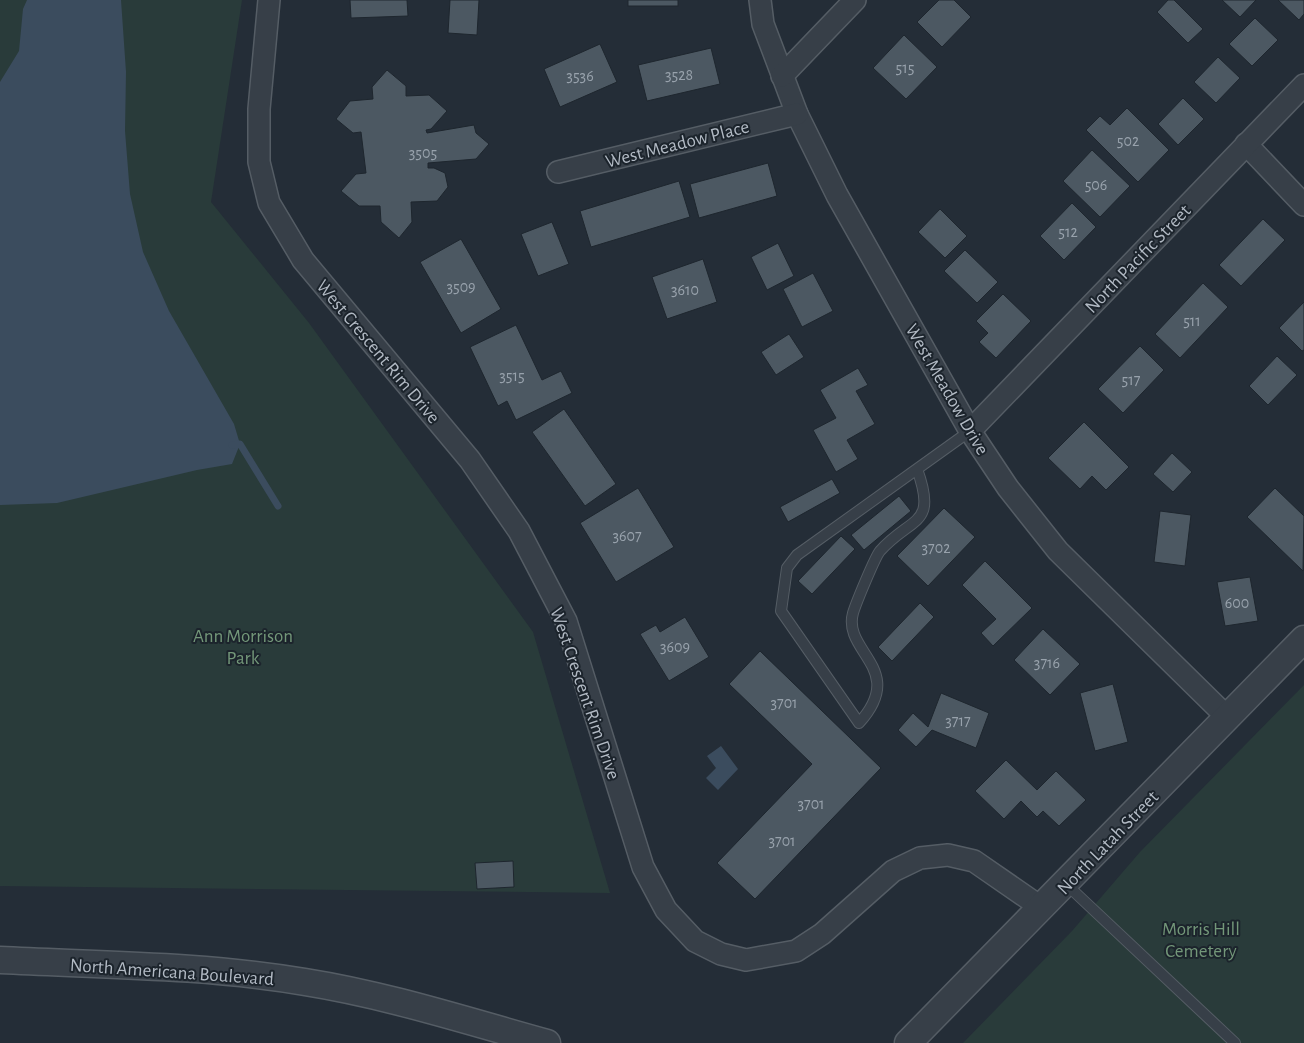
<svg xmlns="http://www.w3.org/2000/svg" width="1304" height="1043" font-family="'Alegreya Sans',sans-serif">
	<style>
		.green { fill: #293b3a }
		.water { fill: #3b4c5e }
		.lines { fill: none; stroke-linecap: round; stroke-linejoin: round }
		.stream { stroke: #3b4c5e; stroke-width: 7 }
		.building { fill: #4c5862; stroke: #1e262e }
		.service-casing { stroke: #555d65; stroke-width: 12 }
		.minor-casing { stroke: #555d65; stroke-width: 24 }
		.tertiary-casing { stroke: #555d65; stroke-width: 29 }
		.service { stroke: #373f48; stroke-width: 10 }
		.minor { stroke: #373f48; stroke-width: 21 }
		.tertiary { stroke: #373f48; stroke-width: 26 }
		.labels { text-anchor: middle; stroke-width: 4; stroke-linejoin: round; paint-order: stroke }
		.number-label { font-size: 16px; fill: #98a2ac }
		.street-label { font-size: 19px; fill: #b2bac4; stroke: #1c242c }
		.park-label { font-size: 19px; fill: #739779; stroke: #1c242c }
	</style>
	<rect width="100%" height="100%" fill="#242d37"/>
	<g class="green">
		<polygon points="0,0 242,0 211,202 309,323 533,632 610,893 0,886"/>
		<polygon points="1304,685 1304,1043 963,1043 1072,931 1140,852"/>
	</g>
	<g class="water">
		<polygon points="27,0 121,0 126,72 125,131 130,194 143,252 169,311 234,424 240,444 232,464 197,470 57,503 0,505 0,82 19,51 23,9"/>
		<polygon points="721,746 738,769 718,790 706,778 716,768 707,756"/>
	</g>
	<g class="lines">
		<polyline class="stream" points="232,445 240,444 278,506"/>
	</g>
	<g class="building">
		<polygon points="350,0 407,0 408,16 351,18"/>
		<polygon points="450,0 479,0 477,35 448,33"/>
		<rect x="628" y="0" width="50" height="6"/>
		<polygon points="939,0 954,0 971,17 942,47 917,22"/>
		<polygon points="1168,0 1174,0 1203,29 1188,43 1157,12"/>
		<polygon points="1222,0 1256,0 1240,17"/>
		<polygon points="1278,0 1304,0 1304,14 1299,20"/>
		<polygon points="1255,18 1278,40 1252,66 1229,44"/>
		<polygon points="904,35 937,67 906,99 873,68"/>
		<polygon points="600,44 617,82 560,107 544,69"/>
		<polygon points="711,48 720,84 647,101 638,65"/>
		<polygon points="1218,57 1240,78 1216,103 1194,82"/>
		<polygon points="387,70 406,86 406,96 429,95 447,111 431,129 426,130 427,133 474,125 476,133 489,144 476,159 428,163 428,168 434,168 445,173 448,187 437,201 411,202 412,222 399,238 381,222 380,206 359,206 341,191 356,174 366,173 361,132 353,133 336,119 350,101 373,99 372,87"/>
		<polygon points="1183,98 1204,119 1178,145 1158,124"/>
		<polygon points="1127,108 1169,150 1138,182 1086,130 1100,116 1110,125"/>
		<polygon points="1092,150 1130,186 1100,217 1063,181"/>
		<polygon points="768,163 777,196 699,218 690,184"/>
		<polygon points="679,181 690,217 591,247 580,211"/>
		<polygon points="1072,203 1096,227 1064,260 1040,236"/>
		<polygon points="940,209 967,236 945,258 918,232"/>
		<polygon points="1263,219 1285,240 1241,286 1219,265"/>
		<polygon points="552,222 569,264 538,276 521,234"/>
		<polygon points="461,239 501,309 461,333 420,262"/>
		<polygon points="778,243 794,276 767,290 751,257"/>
		<polygon points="965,250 998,282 977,303 944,271"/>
		<polygon points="703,259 717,302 667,319 652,277"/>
		<polygon points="813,273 833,311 802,327 783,289"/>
		<polygon points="1203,283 1228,307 1180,358 1155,334"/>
		<polygon points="1003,294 1031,321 996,358 979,342 988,333 976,321"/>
		<polygon points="1304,302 1304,350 1302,351 1279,328"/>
		<polygon points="516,325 542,380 561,371 572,393 516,420 507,401 498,406 470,347"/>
		<polygon points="789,334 804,357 776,375 761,352"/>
		<polygon points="1140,346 1164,370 1123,413 1098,389"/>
		<polygon points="1277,356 1297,375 1268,405 1249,386"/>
		<polygon points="858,368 868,385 856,391 875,424 847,440 858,459 836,472 813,430 836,418 820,390"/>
		<polygon points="564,409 616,484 585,506 532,432"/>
		<polygon points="1084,422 1129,467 1106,490 1092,476 1080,489 1048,458"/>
		<polygon points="1172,453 1192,472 1173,492 1153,474"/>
		<polygon points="832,479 840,493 788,522 780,507"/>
		<polygon points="638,488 674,547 616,582 580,523"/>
		<polygon points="1275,488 1304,516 1303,571 1247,517"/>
		<polygon points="899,496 911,511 864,550 851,535"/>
		<polygon points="944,508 975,537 928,586 897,556"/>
		<polygon points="1160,511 1191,515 1185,566 1154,562"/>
		<polygon points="841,536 855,549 812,594 798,581"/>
		<polygon points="985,561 1032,608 993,646 981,633 996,619 962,585"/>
		<polygon points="1250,577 1258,621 1225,626 1217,582"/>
		<polygon points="920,603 934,617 892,661 878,647"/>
		<polygon points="685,617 709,657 669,681 640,634 656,625 660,632"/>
		<polygon points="1043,629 1080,664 1050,695 1014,660"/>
		<polygon points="760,651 881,768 755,899 717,863 812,764 729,684"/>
		<polygon points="1113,684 1128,742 1095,751 1080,693"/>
		<polygon points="941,693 989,713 976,748 932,730 916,747 898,730 913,713 928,727"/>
		<polygon points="1006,760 1037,790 1056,771 1086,800 1059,826 1043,811 1037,817 1021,801 1004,819 975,791"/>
		<polygon points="513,861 514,887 477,889 475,863"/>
	</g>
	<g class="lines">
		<g class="service-casing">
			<g id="service">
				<path d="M917,469C938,527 911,516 880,551C875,557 856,603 853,613C842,652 908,669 859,723L781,611L787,568L797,555L970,431"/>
				<polyline points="1066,884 1235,1043"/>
			</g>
		</g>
		<g class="minor-casing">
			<g id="minor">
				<polyline points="269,0 259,109 259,162 269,203 303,260 470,460 519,531 566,621 643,867 666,910 695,941 721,954 746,960 796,951 822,934 893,871 920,858 948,855 974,861 1042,908"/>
				<polyline points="760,0 763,24 797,114 837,195 970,431 1008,488 1058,551 1227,717"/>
				<polyline points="782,76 855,0"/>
				<polyline points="1246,144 1304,205"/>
				<polyline points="558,172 797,114"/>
				<polyline points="970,431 1304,85"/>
			</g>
		</g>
		<g class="tertiary-casing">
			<g id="tertiary">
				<path d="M0,960C102,965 205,965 305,982C387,995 467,1021 547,1043"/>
				<polyline points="908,1043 1304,639"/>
			</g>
		</g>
		<use href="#service" class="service"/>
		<use href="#minor" class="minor"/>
		<use href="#tertiary" class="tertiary"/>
	</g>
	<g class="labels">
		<g class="number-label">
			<text x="905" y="73">515</text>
			<text x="679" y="80">3528</text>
			<text x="580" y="81">3536</text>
			<text x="1128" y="146">502</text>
			<text x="423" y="158">3505</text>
			<text x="1096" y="190">506</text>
			<text x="1068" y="237">512</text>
			<text x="461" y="292">3509</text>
			<text x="685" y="295">3610</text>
			<text x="1192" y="326">511</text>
			<text x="512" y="381">3515</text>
			<text x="1131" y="385">517</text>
			<text x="627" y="541">3607</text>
			<text x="936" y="553">3702</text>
			<text x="1237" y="608">600</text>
			<text x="675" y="652">3609</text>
			<text x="1047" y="668">3716</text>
			<text x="784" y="708">3701</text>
			<text x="958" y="726">3717</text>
			<text x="811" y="809">3701</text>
			<text x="782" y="846">3701</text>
		</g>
		<g class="street-label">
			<text transform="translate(677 143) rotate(-14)" y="7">West Meadow Place</text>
			<text transform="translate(1137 258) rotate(-46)" y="7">North Pacific Street</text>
			<text transform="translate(379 351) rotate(50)" y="7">West Crescent Rim Drive</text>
			<text transform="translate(948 389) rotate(60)" y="7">West Meadow Drive</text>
			<text transform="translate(586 693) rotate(71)" y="7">West Crescent Rim Drive</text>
			<text transform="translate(1107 842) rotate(-46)" y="7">North Latah Street</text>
			<text transform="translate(172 971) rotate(4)" y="7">North Americana Boulevard</text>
		</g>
		<g class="park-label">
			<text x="243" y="642">Ann Morrison<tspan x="243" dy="22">Park</tspan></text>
			<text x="1201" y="935">Morris Hill<tspan x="1201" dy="22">Cemetery</tspan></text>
		</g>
	</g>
</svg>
